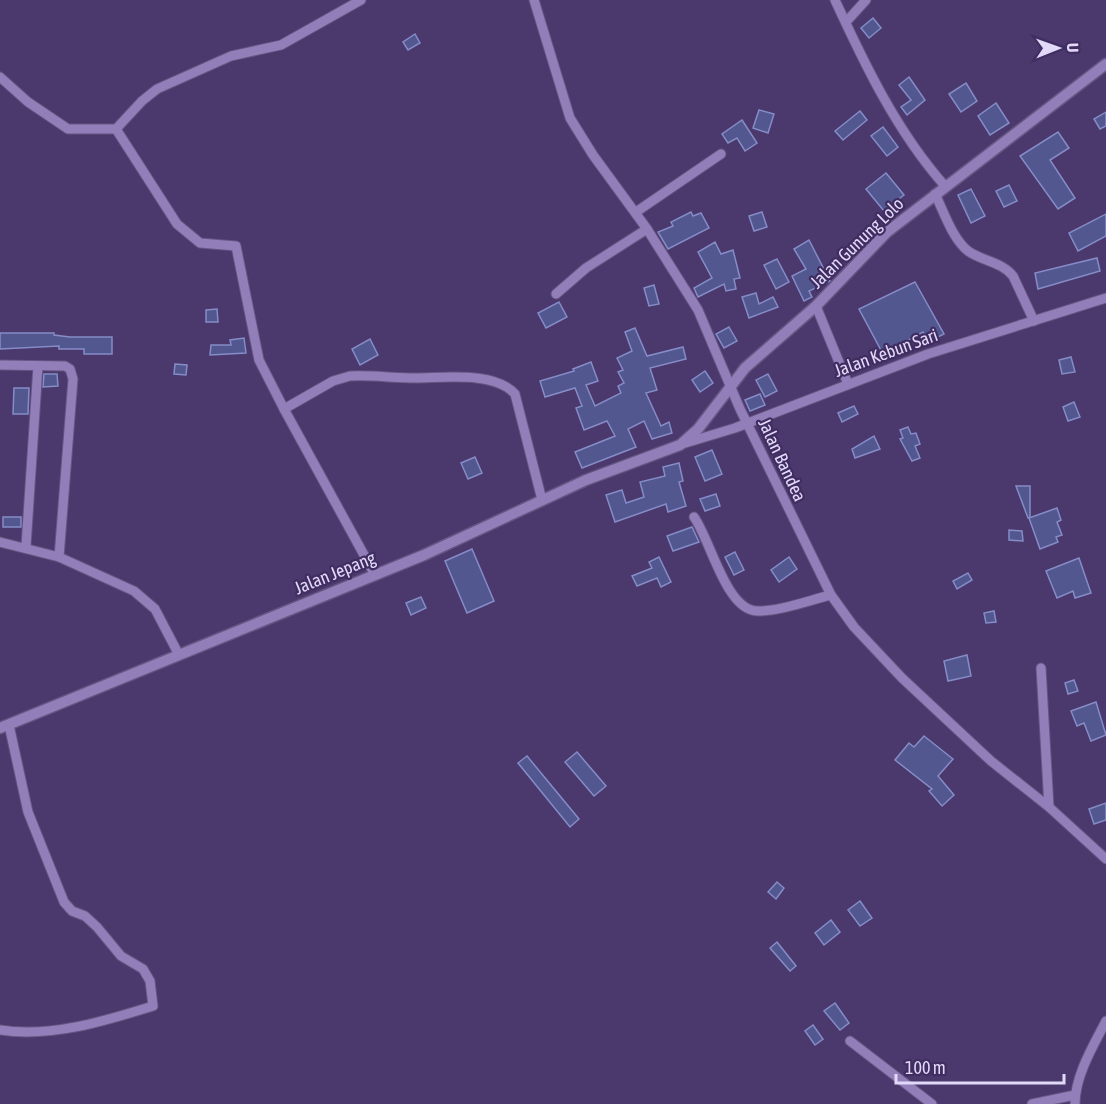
<svg xmlns="http://www.w3.org/2000/svg" width="1106" height="1104" font-family="'Asap Condensed',sans-serif">
	<style>
		.building { fill: #52578f; stroke: #858cc7; stroke-width: 1.5 }
		.lines { fill: none; stroke-linecap: round; stroke-linejoin: round }
		.minor-casing { stroke: #665582; stroke-width: 11 }
		.tertiary-casing { stroke: #665582; stroke-width: 13 }
		.minor { stroke: #927fba; stroke-width: 9 }
		.tertiary { stroke: #927fba; stroke-width: 10 }
		.labels { text-anchor: middle; stroke-width: 4.5; stroke-linejoin: round; paint-order: stroke }
		.street-label { font-size: 18px; fill: #e2d9f9; stroke: #402d61 }
	</style>
	<rect width="100%" height="100%" fill="#4b386c"/>
	<g class="building">
		<polygon points="873,18 881,28 869,38 861,28"/>
		<polygon points="415,34 420,43 408,50 403,42"/>
		<polygon points="909,77 925,100 907,115 901,107 911,100 899,85"/>
		<polygon points="966,83 977,101 961,112 949,94"/>
		<polygon points="996,103 1009,123 990,135 978,116"/>
		<polygon points="759,110 774,114 768,133 753,128"/>
		<polygon points="860,111 867,120 843,140 835,131"/>
		<polygon points="1106,112 1106,126 1100,129 1094,119"/>
		<polygon points="742,120 757,143 745,151 737,138 728,143 722,134"/>
		<polygon points="883,127 898,147 887,156 871,136"/>
		<polygon points="1058,132 1069,148 1050,160 1075,198 1058,209 1020,156"/>
		<polygon points="886,173 904,195 884,211 866,189"/>
		<polygon points="1009,185 1017,201 1004,207 996,191"/>
		<polygon points="971,189 985,216 971,223 958,195"/>
		<polygon points="691,212 693,216 701,213 709,228 668,249 658,232 673,226 671,222"/>
		<polygon points="762,212 767,227 754,231 749,216"/>
		<polygon points="1106,214 1106,236 1078,251 1069,233"/>
		<polygon points="809,240 830,281 809,291 812,297 804,301 792,276 806,269 794,249"/>
		<polygon points="715,242 721,254 733,250 740,278 734,279 736,289 726,291 724,284 698,297 694,288 712,278 698,252"/>
		<polygon points="1097,258 1100,271 1038,289 1035,273"/>
		<polygon points="777,259 789,282 776,289 764,265"/>
		<polygon points="915,282 944,334 928,342 923,332 883,354 859,309"/>
		<polygon points="654,285 659,304 649,306 644,288"/>
		<polygon points="756,293 759,304 773,297 778,307 749,318 742,297"/>
		<polygon points="559,302 567,317 546,328 538,313"/>
		<polygon points="217,309 218,322 206,322 206,310"/>
		<polygon points="729,327 737,341 724,348 716,334"/>
		<polygon points="635,328 647,356 683,347 686,359 650,368 657,390 646,393 661,426 669,422 672,433 652,439 644,421 628,429 636,447 582,468 575,452 615,436 607,421 584,430 576,408 582,406 575,388 545,397 540,381 574,371 573,369 591,362 598,381 586,385 595,406 621,393 618,386 624,383 618,372 623,370 617,358 632,351 625,332"/>
		<polygon points="0,333 54,333 54,335 70,337 112,337 112,354 84,354 84,349 59,349 59,346 0,349"/>
		<polygon points="244,338 246,353 210,355 211,345 231,345 230,340"/>
		<polygon points="370,339 378,355 360,365 352,349"/>
		<polygon points="1071,357 1075,372 1062,374 1059,360"/>
		<polygon points="175,364 187,365 186,375 174,374"/>
		<polygon points="705,371 713,383 700,392 692,380"/>
		<polygon points="44,374 57,374 58,386 43,387"/>
		<polygon points="768,374 777,391 765,397 756,380"/>
		<polygon points="14,388 29,388 28,414 13,414"/>
		<polygon points="760,394 765,405 750,411 745,400"/>
		<polygon points="1074,402 1080,417 1068,421 1063,407"/>
		<polygon points="854,406 858,414 842,422 838,413"/>
		<polygon points="908,427 911,434 916,433 920,444 915,446 920,458 912,461 900,439 903,438 900,430"/>
		<polygon points="874,436 880,449 855,458 852,449"/>
		<polygon points="712,450 722,474 705,481 695,457"/>
		<polygon points="475,457 482,473 468,479 461,463"/>
		<polygon points="679,463 683,481 679,482 686,506 668,512 666,504 615,522 606,495 622,490 626,503 644,497 640,482 665,476 663,467"/>
		<polygon points="1016,486 1030,486 1030,518 1028,518"/>
		<polygon points="716,494 720,506 705,511 700,499"/>
		<polygon points="1057,508 1061,520 1057,522 1062,535 1056,537 1058,542 1040,549 1029,518"/>
		<rect x="3" y="517" width="18" height="10"/>
		<polygon points="692,527 699,542 673,551 667,536"/>
		<polygon points="1009,530 1022,531 1023,541 1009,540"/>
		<polygon points="472,549 494,601 467,613 445,561"/>
		<polygon points="735,552 744,570 734,575 725,557"/>
		<polygon points="659,557 671,582 661,587 657,578 637,586 632,576 652,568 649,562"/>
		<polygon points="789,557 797,569 779,582 771,570"/>
		<polygon points="1079,558 1091,593 1075,598 1073,591 1057,598 1046,571"/>
		<polygon points="968,573 972,580 957,589 953,581"/>
		<polygon points="421,597 426,608 411,615 406,603"/>
		<polygon points="994,611 996,622 986,623 984,613"/>
		<polygon points="967,655 971,676 948,681 944,661"/>
		<polygon points="1074,680 1078,691 1068,694 1065,683"/>
		<polygon points="1096,702 1106,735 1091,741 1084,723 1077,726 1071,711"/>
		<polygon points="924,736 953,759 938,776 954,795 942,806 929,791 932,789 895,760 909,743 914,747"/>
		<polygon points="577,752 606,786 594,796 565,762"/>
		<polygon points="527,756 579,819 570,827 518,763"/>
		<polygon points="1106,803 1106,820 1094,824 1089,809"/>
		<polygon points="777,882 784,888 776,899 768,892"/>
		<polygon points="860,901 872,918 860,926 848,910"/>
		<polygon points="831,920 840,932 824,945 815,933"/>
		<polygon points="777,942 796,966 790,971 770,948"/>
		<polygon points="835,1003 849,1023 840,1030 824,1011"/>
		<polygon points="813,1025 823,1039 815,1045 805,1031"/>
	</g>
	<g class="lines">
		<g class="minor-casing">
			<g id="minor">
				<polyline points="534,0 570,118 593,155 647,229 698,310 740,409 831,595 854,627 902,678 991,761 1049,807 1106,859"/>
				<path d="M835,0C865,65 897,132 945,186"/>
				<polyline points="846,22 866,0"/>
				<polyline points="0,77 28,102 68,129 116,129"/>
				<path d="M935,194C944,212 952,238 968,251C982,261 1002,262 1013,276L1034,321"/>
				<polyline points="636,212 721,154"/>
				<polyline points="556,294 586,268 647,229"/>
				<polyline points="816,306 848,384"/>
				<polyline points="0,365 65,366 70,369 73,379 59,557"/>
				<polyline points="284,409 259,360 236,246 200,243 177,224 116,129 142,101 157,89 231,56 281,45 361,0"/>
				<polyline points="682,444 735,428 928,354 1106,298"/>
				<path d="M694,517C711,541 726,610 757,611C778,612 810,600 831,595"/>
				<polyline points="0,542 59,557 134,591 155,609 179,655"/>
				<polyline points="26,546 38,366"/>
				<path d="M375,575L284,409L333,381L350,376C372,375 394,378 416,378C443,378 495,371 515,394L542,500"/>
				<polyline points="1041,668 1049,807"/>
				<path d="M0,1030C51,1038 105,1021 153,1006L150,981L143,969L121,956L97,927L85,916L72,911L64,902L28,812L9,725"/>
				<polyline points="850,1041 932,1104"/>
				<polyline points="1032,1104 1075,1095"/>
				<path d="M1075,1104C1075,1076 1093,1046 1106,1021"/>
			</g>
		</g>
		<g class="tertiary-casing">
			<polyline id="tertiary" points="0,728 424,555 586,480 680,445 698,429 745,368 816,306 887,232 1106,64"/>
		</g>
		<use href="#minor" class="minor"/>
		<use href="#tertiary" class="tertiary"/>
	</g>
	<g class="labels">
		<g class="street-label">
			<text transform="translate(857 243) rotate(-44)" y="6">Jalan Gunung Lolo</text>
			<text transform="translate(886 353) rotate(-20)" y="6">Jalan Kebun Sari</text>
			<text transform="translate(782 460) rotate(65)" y="6">Jalan Bandea</text>
			<text transform="translate(335 573) rotate(-22)" y="6">Jalan Jepang</text>
		</g>
	</g>
	<g transform="translate(1058 48) rotate(89)" stroke="#402d61" stroke-width="4.5" paint-order="stroke">
	<path d="M0-4.5L10 22L0 15L-10 22Z" fill="#e2d9f9"/>
	<text y="-9" font-size="16" font-weight="bold" text-anchor="middle" fill="#e2d9f9">U</text>
	</g>
	<path d="M896 1074v9h168v-9" fill="none" stroke="#e2d9f9" stroke-width="3"/>
	<text x="905" y="1074" font-size="18" fill="#e2d9f9" stroke="#402d61" stroke-width="4.5" paint-order="stroke">100 m</text>
</svg>
